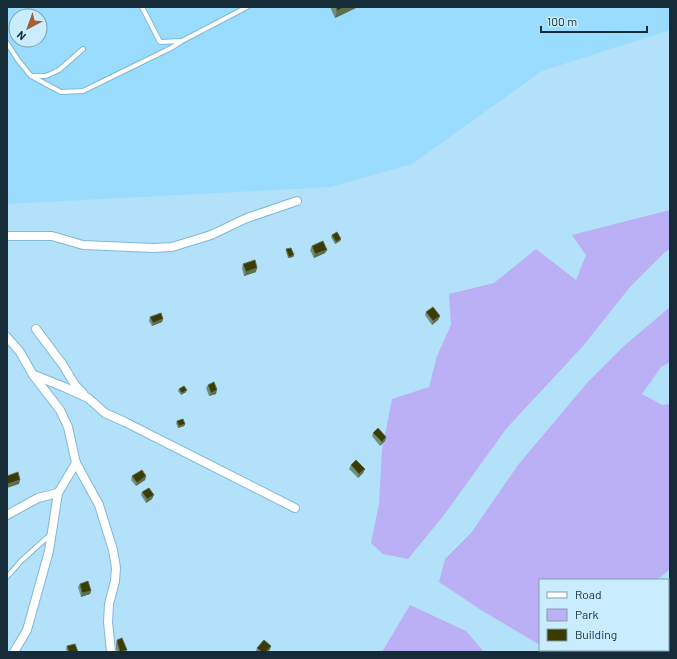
<svg xmlns="http://www.w3.org/2000/svg" width="677" height="659" font-family="Barlow,sans-serif">
	<style>
		.built { fill: #99dcfe; fill-rule: evenodd }
		.green { fill: #bbaff6 }
		.lines { fill: none; stroke-linecap: round; stroke-linejoin: round }
		.service-casing { stroke: #80b8d6; stroke-width: 6 }
		.minor-casing { stroke: #80b8d6; stroke-width: 10 }
		.service { stroke: #fff; stroke-width: 4 }
		.minor { stroke: #fff; stroke-width: 8 }
		.wall { fill: #768e7e }
		.shaded-wall { fill: #5e6e4e }
		.building { fill: #3a3c04; stroke: #5e6e4e }
	</style>
	<rect width="100%" height="100%" fill="#b3e1f9"/>
	<path class="built" d="M7,7H670V30L542,71L412,164L330,187L7,204ZM16,16H40V40H16Z"/>
	<g class="green">
		<polygon points="670,210 670,249 665,252 630,287 583,346 506,429 444,515 408,559 383,554 371,543 379,504 382,450 392,399 429,387 437,356 451,325 449,294 494,283 536,249 576,280 586,255 572,235 611,225"/>
		<polygon points="670,307 670,362 661,367 642,394 662,405 670,404 670,569 657,580 540,580 540,645 481,610 439,582 445,559 471,533 518,465 587,383 624,346"/>
		<polygon points="668,590 670,590 670,652 634,652 634,650 668,650"/>
		<polygon points="410,605 466,631 484,652 382,652"/>
	</g>
	<g class="lines">
		<g class="service-casing">
			<g id="service">
				<polyline points="142,7 160,42 182,41 247,7"/>
				<polyline points="7,43 18,60 31,76 61,92 83,91 171,48 182,41"/>
				<polyline points="32,76 46,76 59,70 83,49"/>
				<polyline points="7,577 21,561 51,534"/>
			</g>
		</g>
		<g class="minor-casing">
			<g id="minor">
				<polyline points="7,236 52,236 83,245 153,248 172,247 211,235 247,218 297,201"/>
				<polyline points="36,329 63,365 75,385 83,393"/>
				<polyline points="7,337 20,352 33,375 60,410 68,427 76,463 99,505 113,550 116,568 115,581 109,604 108,622 111,652"/>
				<polyline points="34,375 64,387 88,398 105,413 125,422 295,508"/>
				<polyline points="7,515 38,498 58,493 76,463"/>
				<polyline points="14,652 27,630 49,551 58,493"/>
			</g>
		</g>
		<use href="#service" class="service"/>
		<use href="#minor" class="minor"/>
	</g>
	<g class="wall">
		<polygon points="330,7 358,7 335,18"/>
		<polygon points="332,235 341,239 340,241 335,244 331,237"/>
		<polygon points="312,246 327,250 325,253 314,258 310,250"/>
		<polygon points="286,249 294,255 293,257 288,258 286,251"/>
		<polygon points="243,264 256,272 244,276 242,268"/>
		<polygon points="426,312 440,316 438,320 432,325 425,315"/>
		<polygon points="150,317 163,319 162,322 152,326 149,321"/>
		<polygon points="208,385 216,394 209,396 206,388"/>
		<polygon points="179,389 186,392 181,395 178,391"/>
		<polygon points="177,421 185,424 184,426 178,428 176,423"/>
		<polygon points="373,433 386,437 385,441 380,446 372,436"/>
		<polygon points="351,465 365,469 363,473 358,478 349,469"/>
		<polygon points="132,476 146,476 145,480 136,486 131,480"/>
		<polygon points="142,492 152,499 146,503 141,495"/>
		<polygon points="80,584 91,591 90,594 81,597 78,587"/>
		<polygon points="117,640 127,650 126,652 117,652 116,649 116,643"/>
		<polygon points="67,646 78,652 67,652 66,649"/>
		<polygon points="271,646 270,649 268,652 256,652 256,651 257,648"/>
	</g>
	<g class="shaded-wall">
		<polygon points="345,7 358,7 335,18 337,11"/>
		<polygon points="341,239 340,241 335,244 336,242"/>
		<polygon points="327,250 325,253 314,258 315,254"/>
		<polygon points="294,255 293,257 288,258 289,257"/>
		<polygon points="257,268 256,272 244,276 246,272"/>
		<polygon points="440,316 438,320 432,325 433,321"/>
		<polygon points="163,319 162,322 152,326 153,323"/>
		<polygon points="187,390 186,392 181,395 182,393"/>
		<polygon points="217,390 216,394 209,396 211,393"/>
		<polygon points="185,424 184,426 178,428 179,426"/>
		<polygon points="386,437 385,441 380,446 382,442"/>
		<polygon points="365,469 363,473 358,478 359,474"/>
		<polygon points="146,476 145,480 136,486 137,483"/>
		<polygon points="20,480 19,484 7,488 8,484"/>
		<polygon points="154,495 152,499 146,503 147,499"/>
		<polygon points="91,591 90,594 81,597 82,593"/>
		<polygon points="271,646 270,649 268,652 266,652"/>
	</g>
	<g class="building">
		<polygon points="336,7 345,7 337,11"/>
		<polygon points="337,232 341,239 336,242 332,235"/>
		<polygon points="323,241 327,250 315,254 312,246"/>
		<polygon points="291,248 294,255 289,257 286,249"/>
		<polygon points="255,260 257,268 246,272 243,264"/>
		<polygon points="433,307 440,316 433,321 426,312"/>
		<polygon points="161,313 163,319 153,323 150,317"/>
		<polygon points="214,382 217,390 211,393 208,385"/>
		<polygon points="184,386 187,390 182,393 179,389"/>
		<polygon points="183,419 185,424 179,426 177,421"/>
		<polygon points="378,428 386,437 382,442 373,433"/>
		<polygon points="356,460 365,469 359,474 351,465"/>
		<polygon points="142,470 146,476 137,483 132,476"/>
		<polygon points="18,472 20,480 8,484 7,481 7,476"/>
		<polygon points="149,488 154,495 147,499 142,492"/>
		<polygon points="88,581 91,591 82,593 80,584"/>
		<polygon points="122,638 127,650 120,652 118,645 117,640"/>
		<polygon points="264,640 271,646 266,652 262,652 257,648"/>
		<polygon points="75,644 78,652 69,652 67,646"/>
	</g>
	<rect width="677" height="659" fill="none" stroke="#152c38" stroke-width="16"/>
	<rect x="539" y="579" width="130" height="72" fill="#caecff" stroke="#829faf"/>
	<rect x="547" y="592" width="20" height="6" fill="#ffffff" stroke="#829faf"/>
	<text x="575" y="599" font-size="12" fill="#152c38">Road</text>
	<rect x="547" y="609" width="20" height="12" fill="#bbaff6" stroke="#829faf"/>
	<text x="575" y="619" font-size="12" fill="#152c38">Park</text>
	<rect x="547" y="629" width="20" height="12" fill="#3a3c04" stroke="#829faf"/>
	<text x="575" y="639" font-size="12" fill="#152c38">Building</text>
	<g transform="translate(28 28) rotate(221)"><circle r="19" fill="#caecff" stroke="#829faf"/>
	<path d="M0-3L7 15L0 10L-7 15Z" fill="#a35d31"/>
	<text y="-6" font-size="11" font-weight="bold" text-anchor="middle" fill="#152c38">N</text>
	</g>
	<path d="M541 26v6h106v-6" fill="none" stroke="#152c38" stroke-width="2"/>
	<text x="547" y="26" font-size="12" fill="#152c38" stroke="#caecff" stroke-width="3" paint-order="stroke">100 m</text>
</svg>
